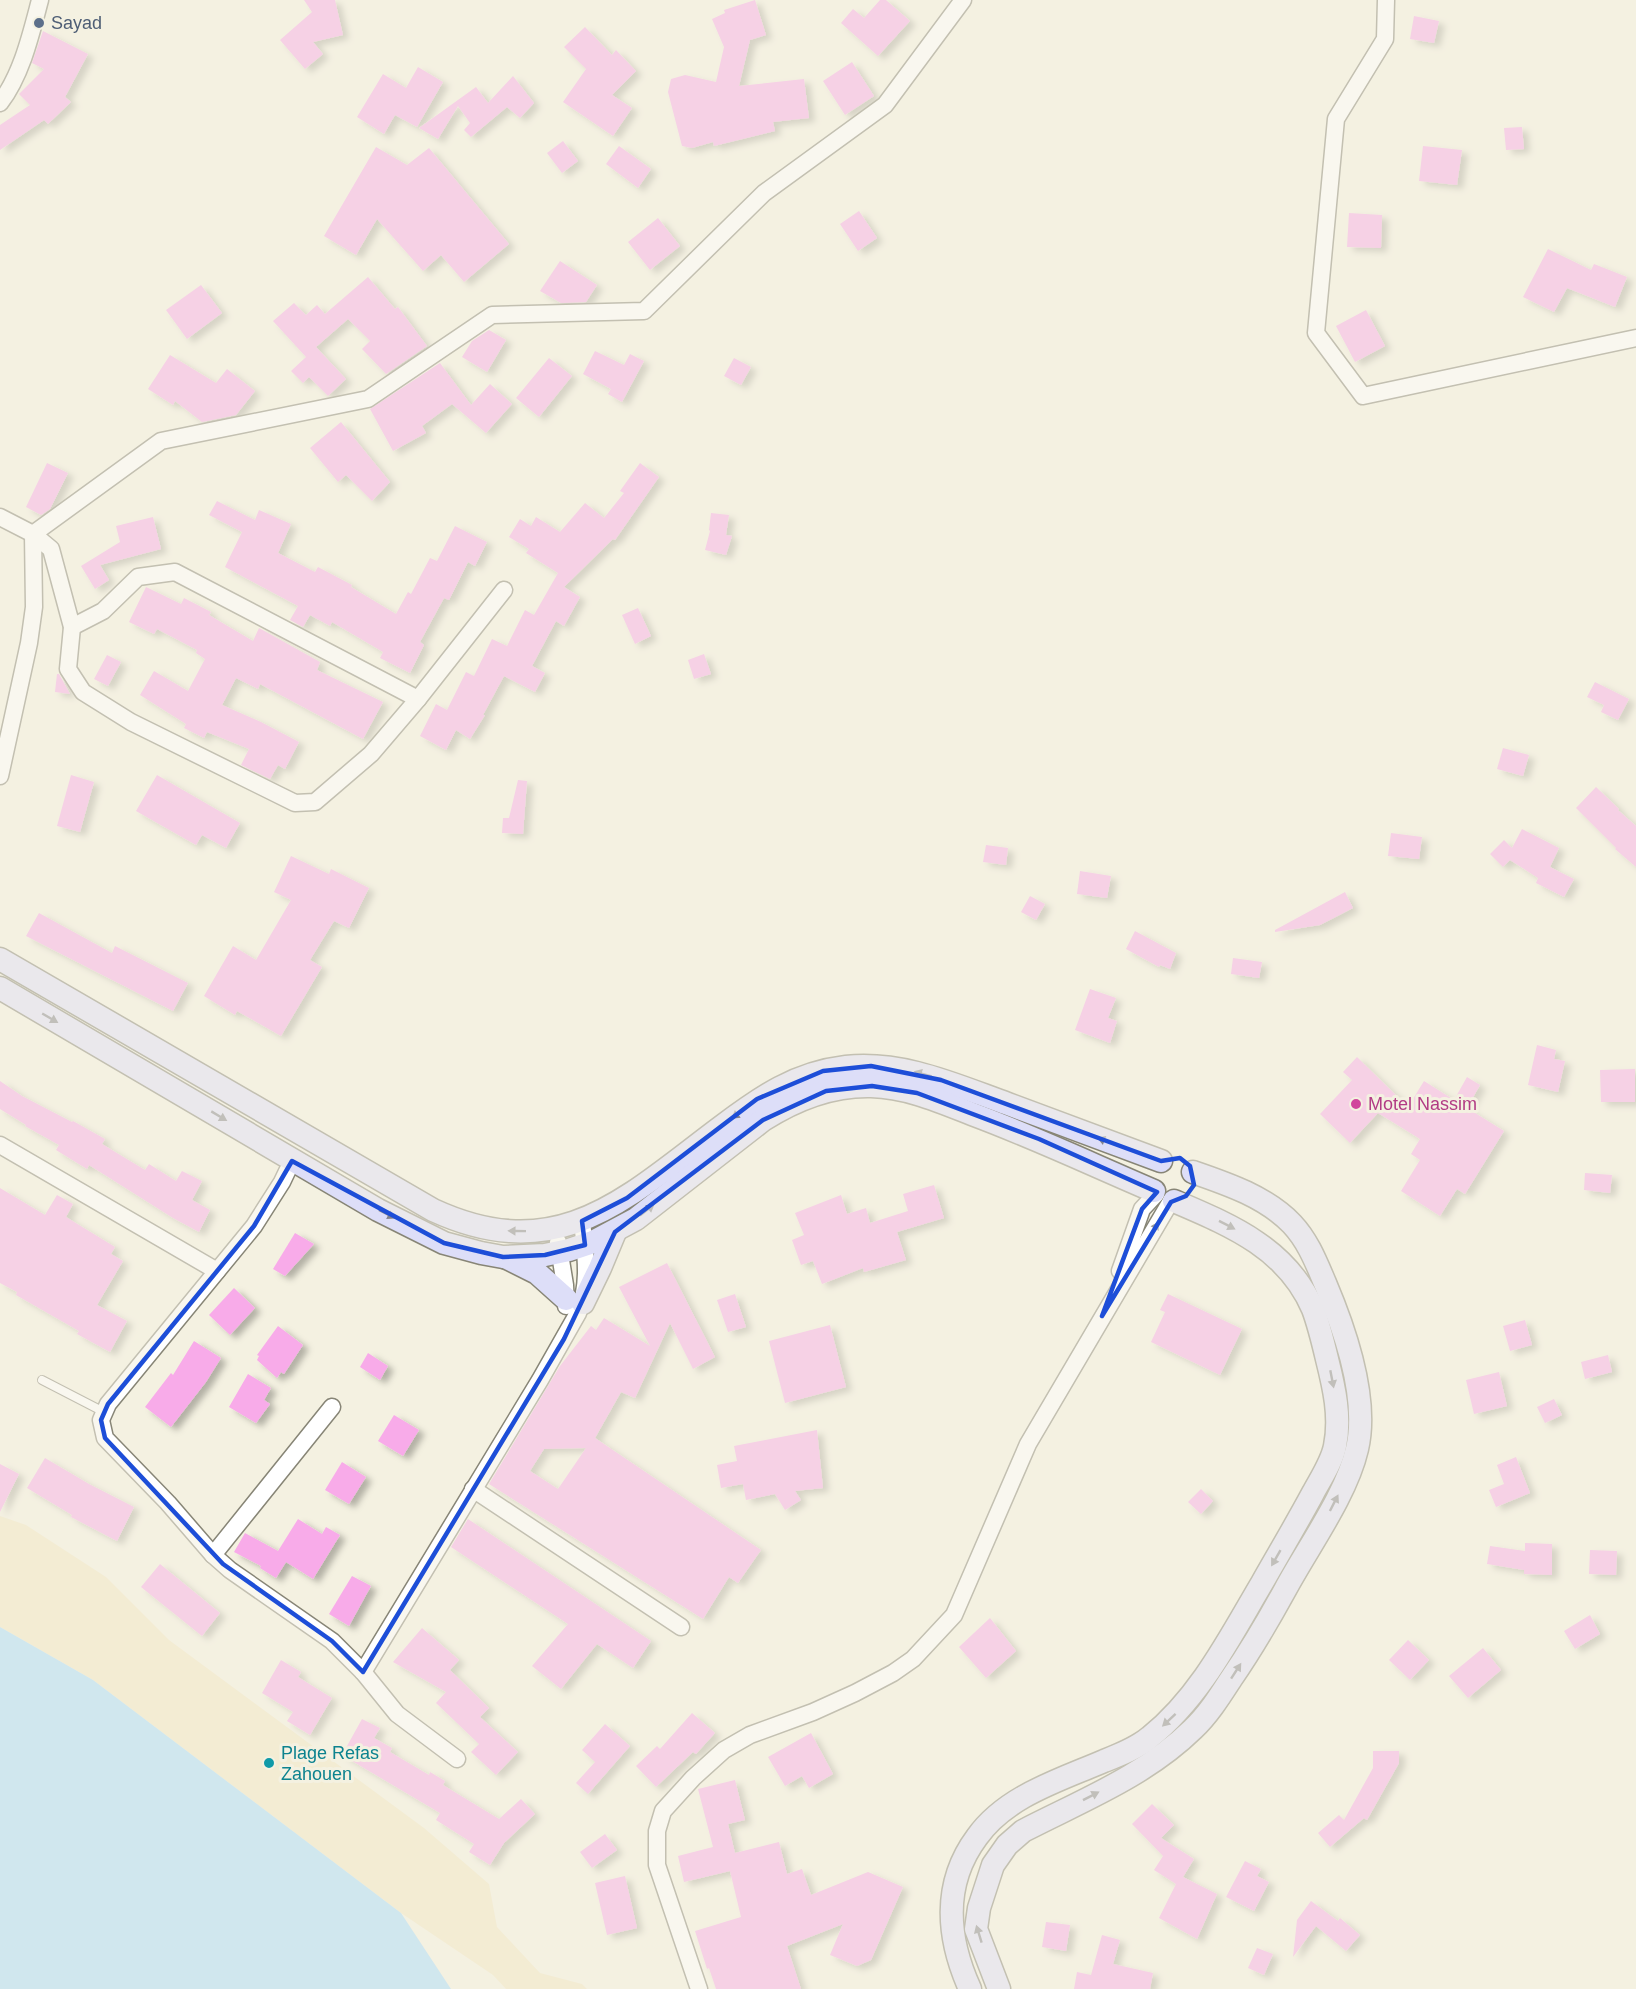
<svg xmlns="http://www.w3.org/2000/svg" width="1636" height="1989" font-family="Arial,sans-serif">
	<style>
		.sand { fill: #f1e7c2 }
		.water { fill: #a5dbfc }
		.building { fill: #f8abe9; fill-rule: evenodd; filter: url(#shadow) }
		.lines { fill: none; stroke-linecap: round; stroke-linejoin: round }
		.service-casing { stroke: #878576; stroke-width: 10 }
		.minor-casing { stroke: #878576; stroke-width: 19 }
		.secondary-casing { stroke: #878576; stroke-width: 25 }
		.service { stroke: #fff; stroke-width: 8 }
		.minor { stroke: #fff; stroke-width: 16 }
		.secondary { stroke: #dddef8; stroke-width: 22 }
		.oneway { fill: #83838b }
		.oneway2 { fill: #9c9c98 }
		.marked { fill: none; stroke: #1d4ed8; stroke-width: 4.5; stroke-linejoin: round }
		.service-dot { fill: #5c6f8a; stroke: #f4f1e1; stroke-width: 2 }
		.hotel-dot { fill: #d1479c; stroke: #f4f1e1; stroke-width: 2 }
		.culture-dot { fill: #0f9aa8; stroke: #f4f1e1; stroke-width: 2 }
		.labels { text-anchor: middle; stroke-width: 6; stroke-linejoin: round; paint-order: stroke }
		.service-label { font-size: 18px; fill: #4e5e75; stroke: #f4f1e1; text-anchor: start }
		.hotel-label { font-size: 18px; fill: #b23c85; stroke: #f4f1e1; text-anchor: start }
		.culture-label { font-size: 18px; fill: #0d838f; stroke: #f4f1e1; text-anchor: start }
	</style>
	<defs>
		<filter id="shadow"><feDropShadow dx="6" dy="4" stdDeviation="3" flood-color="#0004"/></filter>
	</defs>
	<rect width="100%" height="100%" fill="#f4f1e1"/>
	<polygon class="sand" points="0,1516 26,1525 106,1577 169,1640 424,1828 489,1884 497,1927 540,1973 582,1984 587,1989 506,1989 493,1975 401,1913 93,1680 0,1627"/>
	<polygon class="water" points="0,1627 93,1680 401,1913 451,1989 0,1989"/>
	<g class="building">
		<polygon points="304,0 335,0 343,35 313,42 323,54 305,69 280,40 312,12"/>
		<polygon points="755,0 766,35 750,40 739,86 804,79 809,118 773,122 775,131 714,146 713,142 692,148 682,146 668,92 671,79 685,75 716,82 724,47 712,19 725,13 724,10"/>
		<polygon points="880,0 886,0 910,21 878,56 841,23 853,9 864,18"/>
		<polygon points="1414,16 1439,21 1434,43 1410,39"/>
		<polygon points="585,27 612,55 616,50 636,71 612,95 632,108 613,136 563,102 586,69 564,47"/>
		<polygon points="43,31 88,54 65,97 71,102 48,124 44,120 0,150 0,125 30,105 19,94 44,69 32,63"/>
		<polygon points="852,62 874,96 845,115 823,81"/>
		<polygon points="418,67 443,82 417,127 395,115 384,134 357,117 383,74 406,88"/>
		<polygon points="513,76 534,103 520,118 507,107 471,137 464,130 470,123 458,106 438,139 419,128 476,87 488,103"/>
		<polygon points="1522,127 1524,149 1506,150 1504,128"/>
		<polygon points="563,141 578,161 562,173 547,153"/>
		<polygon points="619,146 651,169 638,188 606,164"/>
		<polygon points="1423,146 1462,150 1457,185 1419,181"/>
		<polygon points="376,147 407,165 429,148 509,244 464,282 441,255 423,271 377,219 356,255 324,236"/>
		<polygon points="859,211 877,238 858,251 840,224"/>
		<polygon points="1349,213 1382,215 1381,248 1347,247"/>
		<polygon points="658,218 680,246 650,270 628,242"/>
		<polygon points="1548,249 1591,270 1594,264 1627,277 1615,307 1567,288 1554,312 1523,297"/>
		<polygon points="560,261 597,285 586,302 561,303 540,291"/>
		<polygon points="368,277 395,309 398,307 427,346 386,374 362,349 370,341 348,319 316,347 346,379 328,396 309,377 303,383 291,371 306,357 273,321 294,303 306,315 317,305 325,314"/>
		<polygon points="201,285 222,313 187,339 166,310"/>
		<polygon points="1366,310 1385,346 1355,362 1336,326"/>
		<polygon points="489,330 506,340 487,372 462,357 472,341"/>
		<polygon points="595,351 624,365 630,354 644,361 622,402 608,394 611,389 583,374"/>
		<polygon points="170,355 216,383 227,369 255,391 236,415 202,422 175,401 173,405 148,389"/>
		<polygon points="549,358 572,376 539,417 516,398"/>
		<polygon points="734,358 751,367 741,385 724,376"/>
		<polygon points="440,363 471,405 490,384 512,404 486,433 452,404 422,426 426,433 393,451 370,409"/>
		<polygon points="341,422 390,482 372,501 346,475 338,482 310,448"/>
		<polygon points="47,463 68,473 50,509 41,515 26,507"/>
		<polygon points="640,463 659,477 615,540 613,539 564,587 580,597 564,626 556,621 532,666 545,673 535,692 504,676 483,715 485,715 470,739 456,730 446,750 420,736 436,704 447,710 466,672 474,676 492,639 507,646 525,610 534,615 558,573 526,553 529,549 509,537 520,519 531,526 536,517 560,532 585,503 604,518 624,493 620,491"/>
		<polygon points="217,501 255,520 259,510 291,524 278,553 315,572 318,567 352,585 351,587 396,614 408,592 411,594 430,558 437,561 455,526 487,542 475,566 468,562 449,600 444,598 420,642 424,645 410,673 380,658 383,652 332,622 330,626 310,615 303,627 290,620 298,606 225,567 242,532 209,515"/>
		<polygon points="711,513 729,515 726,535 732,536 726,555 705,550 710,531 709,530"/>
		<polygon points="153,517 161,549 100,565 109,580 95,589 81,566 120,542 116,526"/>
		<polygon points="146,587 181,604 184,598 211,612 209,615 253,641 259,628 320,662 317,670 383,702 363,739 260,684 258,689 236,678 222,705 261,722 299,742 285,769 278,765 270,779 241,765 249,749 207,732 204,738 184,728 186,724 140,695 154,671 188,691 205,659 196,653 197,650 157,629 154,634 129,622"/>
		<polygon points="638,608 651,636 635,644 622,615"/>
		<polygon points="704,654 711,674 694,679 688,660"/>
		<polygon points="107,655 121,662 108,686 94,679"/>
		<polygon points="57,674 59,674 70,694 55,692"/>
		<polygon points="1595,682 1629,699 1618,720 1601,712 1604,705 1587,697"/>
		<polygon points="1503,748 1529,755 1523,776 1497,769"/>
		<polygon points="71,775 94,782 80,832 57,826"/>
		<polygon points="157,775 240,823 226,848 202,835 196,845 136,811"/>
		<polygon points="518,780 527,781 523,834 502,833 503,818 509,818"/>
		<polygon points="1596,787 1619,809 1618,810 1636,826 1636,867 1615,849 1616,848 1576,808"/>
		<polygon points="1522,829 1559,848 1550,867 1574,879 1564,897 1536,883 1538,878 1510,860 1503,867 1490,854 1504,840 1512,848"/>
		<polygon points="1391,833 1422,837 1419,859 1388,856"/>
		<polygon points="986,845 1008,848 1006,865 983,862"/>
		<polygon points="291,856 329,874 331,869 369,888 349,928 334,921 310,960 322,967 281,1036 237,1011 235,1015 204,996 233,946 256,960 291,900 274,892"/>
		<polygon points="1080,871 1111,876 1107,898 1077,894"/>
		<polygon points="1345,892 1353,908 1320,925 1275,932 1275,930"/>
		<polygon points="1030,896 1045,904 1036,920 1021,912"/>
		<polygon points="39,913 112,953 115,946 188,983 173,1011 26,936"/>
		<polygon points="1135,931 1176,953 1170,969 1160,965 1159,967 1126,949"/>
		<polygon points="1233,958 1262,962 1259,978 1231,974"/>
		<polygon points="1090,989 1116,998 1108,1018 1117,1021 1110,1043 1075,1030"/>
		<polygon points="1537,1045 1556,1050 1554,1059 1565,1061 1558,1092 1528,1085"/>
		<polygon points="1357,1057 1408,1107 1424,1081 1454,1100 1467,1077 1480,1085 1467,1108 1504,1131 1465,1194 1457,1189 1440,1216 1401,1191 1420,1160 1411,1154 1420,1139 1378,1113 1350,1143 1320,1114 1352,1080 1343,1072"/>
		<polygon points="1635,1069 1635,1102 1601,1102 1600,1070"/>
		<polygon points="0,1081 22,1096 72,1122 73,1121 105,1139 102,1144 145,1170 149,1164 176,1181 182,1171 202,1181 192,1200 210,1210 199,1232 173,1218 89,1165 87,1169 56,1150 59,1145 25,1126 26,1125 0,1109"/>
		<polygon points="1585,1173 1612,1175 1610,1193 1584,1190"/>
		<polygon points="934,1185 944,1218 897,1232 906,1260 864,1272 863,1268 822,1284 813,1261 801,1265 792,1240 804,1235 795,1213 841,1195 847,1214 866,1208 870,1223 908,1211 903,1194"/>
		<polygon points="0,1188 45,1215 57,1195 73,1204 66,1217 115,1247 111,1254 123,1261 97,1305 127,1321 110,1352 77,1334 79,1331 16,1295 17,1292 0,1283"/>
		<polygon points="295,1233 314,1244 285,1276 273,1269"/>
		<path d="M667,1263L715,1357L693,1369L670,1323L635,1398L621,1392L595,1438L761,1550L738,1583L729,1577L703,1619L489,1484L560,1366L591,1326L596,1330L604,1318L650,1346L619,1287ZM586,1448L558,1489L530,1471L544,1449Z"/>
		<polygon points="234,1288 255,1308 230,1335 209,1315"/>
		<polygon points="735,1294 746,1327 728,1332 717,1300"/>
		<polygon points="1168,1294 1242,1329 1220,1375 1151,1342 1165,1312 1160,1310"/>
		<polygon points="1525,1320 1532,1345 1510,1351 1503,1326"/>
		<polygon points="830,1325 846,1387 785,1403 769,1341"/>
		<polygon points="278,1326 303,1345 284,1374 281,1372 277,1378 257,1360 259,1356 257,1355"/>
		<polygon points="194,1341 221,1358 206,1382 171,1427 145,1407 171,1373 173,1375"/>
		<polygon points="368,1353 388,1366 380,1380 360,1367"/>
		<polygon points="1608,1355 1612,1372 1585,1379 1581,1362"/>
		<polygon points="1499,1372 1507,1406 1474,1414 1466,1380"/>
		<polygon points="248,1374 271,1388 264,1400 270,1404 256,1423 229,1407"/>
		<polygon points="1554,1399 1562,1415 1545,1423 1537,1407"/>
		<polygon points="394,1415 419,1430 403,1456 378,1441"/>
		<polygon points="817,1430 823,1488 795,1491 801,1500 785,1510 775,1494 746,1500 743,1484 721,1488 717,1465 737,1461 734,1446"/>
		<polygon points="1516,1457 1530,1493 1496,1507 1489,1490 1504,1484 1497,1465"/>
		<polygon points="45,1458 89,1484 134,1507 117,1541 71,1517 72,1515 27,1488"/>
		<polygon points="342,1462 366,1477 349,1504 325,1490"/>
		<polygon points="0,1464 19,1474 0,1512"/>
		<polygon points="1201,1489 1213,1501 1201,1514 1188,1502"/>
		<polygon points="298,1519 322,1534 326,1527 340,1535 313,1579 286,1562 276,1578 260,1568 261,1566 234,1552 245,1533 278,1551"/>
		<polygon points="468,1519 651,1641 633,1668 597,1644 561,1689 532,1666 568,1624 451,1547"/>
		<polygon points="1525,1543 1552,1544 1552,1575 1524,1574 1524,1570 1487,1564 1490,1546 1525,1551"/>
		<polygon points="1590,1550 1617,1551 1616,1575 1589,1574"/>
		<polygon points="160,1564 220,1613 202,1636 141,1587"/>
		<polygon points="352,1576 371,1586 349,1626 329,1614"/>
		<polygon points="1590,1615 1600,1634 1575,1649 1564,1631"/>
		<polygon points="990,1618 1016,1651 986,1678 959,1647"/>
		<polygon points="422,1628 459,1660 450,1670 489,1708 480,1717 518,1752 496,1775 471,1752 479,1744 436,1703 446,1692 393,1662"/>
		<polygon points="1408,1640 1429,1660 1410,1680 1389,1660"/>
		<polygon points="1483,1648 1501,1670 1468,1698 1449,1676"/>
		<polygon points="281,1660 301,1672 298,1677 332,1698 310,1735 287,1721 293,1712 262,1693"/>
		<polygon points="692,1713 715,1733 696,1754 693,1752 656,1787 636,1766 657,1746 660,1749"/>
		<polygon points="362,1719 380,1728 374,1738 392,1748 390,1752 429,1775 430,1772 445,1781 443,1785 499,1819 521,1799 535,1814 504,1843 490,1865 469,1852 474,1844 436,1820 440,1813 342,1755"/>
		<polygon points="605,1724 630,1746 588,1794 576,1783 595,1762 582,1750"/>
		<polygon points="811,1733 833,1774 809,1788 802,1776 785,1786 768,1757"/>
		<polygon points="1373,1751 1399,1751 1399,1763 1367,1820 1364,1818 1330,1847 1318,1833 1339,1815 1344,1820 1373,1768"/>
		<polygon points="735,1780 745,1820 728,1824 735,1853 779,1842 787,1874 802,1869 811,1895 868,1872 903,1887 871,1960 857,1966 830,1955 843,1924 787,1946 801,1989 716,1989 709,1968 707,1969 695,1931 741,1917 730,1871 684,1882 678,1856 713,1847 698,1789"/>
		<polygon points="1152,1804 1174,1825 1161,1838 1194,1859 1183,1877 1217,1894 1197,1939 1159,1918 1176,1884 1154,1870 1163,1856 1132,1824"/>
		<polygon points="605,1834 617,1850 592,1868 580,1852"/>
		<polygon points="1245,1861 1261,1869 1257,1876 1269,1882 1254,1911 1226,1897"/>
		<polygon points="625,1876 637,1928 607,1935 595,1883"/>
		<polygon points="1311,1901 1338,1921 1340,1918 1360,1935 1346,1951 1316,1926 1293,1957 1297,1920"/>
		<polygon points="1046,1922 1070,1925 1066,1951 1042,1947"/>
		<polygon points="1102,1935 1120,1940 1113,1964 1153,1973 1150,1989 1074,1989 1077,1972 1091,1975"/>
		<polygon points="1257,1948 1273,1954 1264,1975 1248,1968"/>
	</g>
	<g class="lines">
		<g class="service-casing">
			<polyline id="service" points="42,1380 104,1412"/>
		</g>
		<g class="minor-casing">
			<g id="minor">
				<polyline points="1386,0 1385,39 1336,119 1316,333 1363,396 1636,338"/>
				<path d="M0,103C22,74 31,34 40,0"/>
				<polyline points="0,517 33,534 51,549 72,627 68,669 83,692 131,722 295,803 315,802 371,754 418,699 504,590"/>
				<polyline points="33,534 161,441 368,399 492,315 644,311 764,193 885,105 963,0"/>
				<polyline points="72,627 103,611 138,577 175,572 418,699"/>
				<polyline points="0,776 29,643 34,607 33,534"/>
				<polyline points="0,1145 217,1271"/>
				<polyline points="292,1161 282,1182 254,1226 108,1404 101,1420 105,1438 168,1503 213,1555 230,1570 332,1641 363,1672 397,1714 457,1759"/>
				<polyline points="558,1242 565,1285 566,1306"/>
				<polyline points="1120,1271 1142,1209 1156,1194"/>
				<polyline points="473,1489 681,1627"/>
				<polyline points="213,1555 332,1407"/>
				<path d="M363,1672L540,1380L578,1313C591,1283 585,1252 582,1221"/>
				<polyline points="699,1989 657,1865 657,1831 663,1811 693,1778 724,1750 750,1735 813,1712 855,1693 893,1673 913,1659 954,1615 1028,1444 1171,1201"/>
			</g>
		</g>
		<g class="secondary-casing">
			<g id="secondary">
				<path d="M0,959L433,1210C559,1268 626,1198 721,1127C761,1097 795,1073 846,1067C903,1061 955,1085 1008,1104C1059,1123 1110,1142 1161,1161"/>
				<path d="M0,988L378,1210L444,1243L481,1253L503,1257L545,1255L569,1250L593,1242L636,1219L763,1120C796,1099 831,1085 871,1086C907,1087 939,1101 972,1114C1034,1137 1093,1165 1154,1191"/>
				<polyline points="507,1258 537,1273 566,1299"/>
				<polyline points="583,1303 600,1268 615,1232"/>
				<path d="M970,1989C947,1938 942,1884 977,1837C1006,1796 1060,1780 1104,1761C1119,1755 1137,1748 1150,1737C1200,1697 1230,1637 1262,1583C1279,1553 1297,1523 1313,1493C1321,1478 1332,1462 1335,1446C1341,1417 1334,1387 1327,1359C1323,1342 1319,1325 1313,1309C1287,1248 1230,1225 1174,1201"/>
				<path d="M999,1989L976,1929L979,1908L993,1865L1007,1845L1023,1831C1081,1801 1145,1776 1193,1729C1208,1715 1220,1696 1231,1679C1251,1650 1268,1621 1285,1590C1308,1547 1346,1496 1357,1449C1369,1398 1345,1330 1325,1283C1316,1262 1308,1241 1292,1224C1266,1197 1228,1184 1193,1172"/>
			</g>
		</g>
		<use href="#service" class="service"/>
		<use href="#minor" class="minor"/>
		<use href="#secondary" class="secondary"/>
	</g>
	<defs><path id="oneway-solid" d="M-6-.8H1V-3.2L6.5 0L1 3.2V.8H-6Z" transform="scale(1.5)"/></defs>
	<g class="oneway">
		<use href="#oneway-solid" transform="translate(50 1018) rotate(30)"/>
		<use href="#oneway-solid" transform="translate(923 1074) rotate(-164)"/>
		<use href="#oneway-solid" transform="translate(739 1113) rotate(143)"/>
		<use href="#oneway-solid" transform="translate(219 1116) rotate(31)"/>
		<use href="#oneway-solid" transform="translate(1106 1141) rotate(-159)"/>
		<use href="#oneway-solid" transform="translate(647 1210) rotate(-38)"/>
		<use href="#oneway-solid" transform="translate(387 1214) rotate(27)"/>
		<use href="#oneway-solid" transform="translate(1227 1225) rotate(27)"/>
		<use href="#oneway-solid" transform="translate(517 1231) rotate(-179)"/>
		<use href="#oneway-solid" transform="translate(1332 1379) rotate(79)"/>
		<use href="#oneway-solid" transform="translate(1334 1503) rotate(-63)"/>
		<use href="#oneway-solid" transform="translate(1276 1558) rotate(120)"/>
		<use href="#oneway-solid" transform="translate(1236 1671) rotate(-57)"/>
		<use href="#oneway-solid" transform="translate(1169 1720) rotate(137)"/>
		<use href="#oneway-solid" transform="translate(1091 1796) rotate(-27)"/>
		<use href="#oneway-solid" transform="translate(979 1934) rotate(-107)"/>
	</g>
	<use class="oneway2" href="#oneway-solid" transform="translate(1154 1230) rotate(-61)"/>
	<path d="M0 0H1636V1989H0ZM871,1066L941,1080L1161,1161L1180,1158L1190,1166L1194,1185L1186,1196L1171,1202L1102,1316L1142,1209L1157,1192L1039,1139L917,1093L872,1086L826,1091L763,1120L615,1232L564,1339L363,1672L332,1641L223,1564L105,1438L101,1420L108,1404L254,1226L292,1161L444,1243L503,1257L545,1255L585,1245L582,1221L627,1198L757,1099L823,1071Z" fill="#f4f1e1" fill-opacity=".55" fill-rule="evenodd"/>
	<path class="marked" d="M871,1066L941,1080L1161,1161L1180,1158L1190,1166L1194,1185L1186,1196L1171,1202L1102,1316L1142,1209L1157,1192L1039,1139L917,1093L872,1086L826,1091L763,1120L615,1232L564,1339L363,1672L332,1641L223,1564L105,1438L101,1420L108,1404L254,1226L292,1161L444,1243L503,1257L545,1255L585,1245L582,1221L627,1198L757,1099L823,1071Z"/>
	<circle class="service-dot" cx="39" cy="23" r="6"/>
	<circle class="hotel-dot" cx="1356" cy="1104" r="6"/>
	<circle class="culture-dot" cx="269" cy="1763" r="6"/>
	<g class="labels">
		<g class="service-label">
			<text x="51" y="29">Sayad</text>
		</g>
		<g class="hotel-label">
			<text x="1368" y="1110">Motel Nassim</text>
		</g>
		<g class="culture-label">
			<text x="281" y="1759">Plage Refas<tspan x="281" dy="21">Zahouen</tspan></text>
		</g>
	</g>
</svg>
